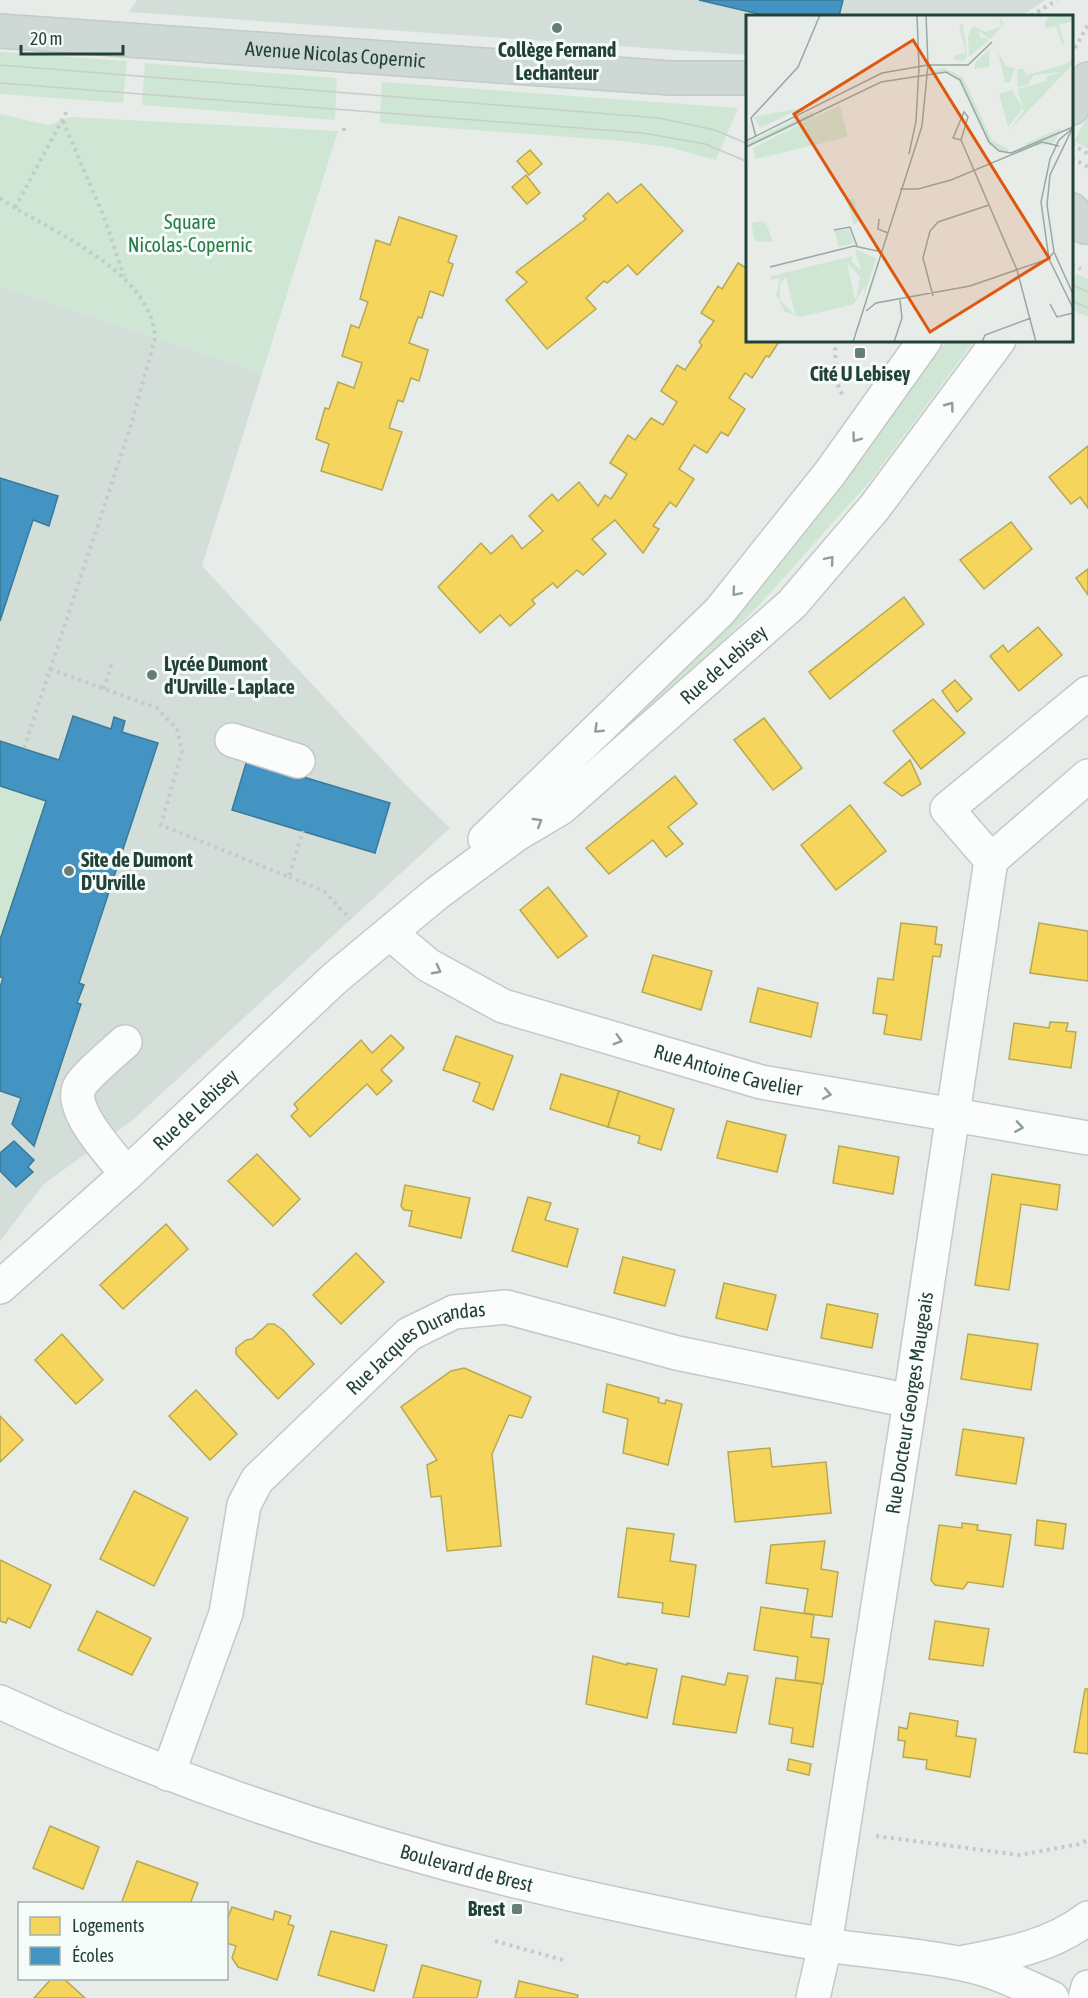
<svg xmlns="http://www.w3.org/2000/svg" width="1088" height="1998" font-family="'Asap Condensed',sans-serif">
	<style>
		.built { fill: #d4ded9 }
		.green { fill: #cfe6d5 }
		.homes { fill: #f6d55c; stroke: #b6a951; stroke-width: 1.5 }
		.schools { fill: #4393c3; stroke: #397b99; stroke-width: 1.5 }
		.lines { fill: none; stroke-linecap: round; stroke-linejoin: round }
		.minor-casing { stroke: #c4c9c6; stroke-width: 36 }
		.major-casing { stroke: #c2cbc8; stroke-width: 36 }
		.path { stroke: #c2cbc8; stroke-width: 4; stroke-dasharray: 3 4.5; stroke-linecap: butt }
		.minor { stroke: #fbfcfc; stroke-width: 33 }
		.major { stroke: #ced8d5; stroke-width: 33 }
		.tram { stroke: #c8cdca; stroke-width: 1.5 }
		.oneway { stroke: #8e9f9a }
		.poi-dot { fill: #677e76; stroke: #f5fbf8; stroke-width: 2 }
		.labels { text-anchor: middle; stroke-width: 6; stroke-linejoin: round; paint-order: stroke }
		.poi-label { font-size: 20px; font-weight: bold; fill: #224238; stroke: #f5fbf8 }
		.street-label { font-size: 20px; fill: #224238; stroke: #f5fbf8 }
		.park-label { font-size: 20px; fill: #297c45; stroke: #f5fbf8 }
		.inset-road { fill: none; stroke: #98a8a2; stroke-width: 1.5 }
		.view { fill: #de580e; fill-opacity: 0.15; stroke: #de580e; stroke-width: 3 }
		.inset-edge { fill: none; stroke: #224238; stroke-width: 3 }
	</style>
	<rect width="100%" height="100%" fill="#e7ece9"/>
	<g class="built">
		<polygon points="137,0 1046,0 1021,16 748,16 747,55 129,12"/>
		<polygon points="0,287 262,374 202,566 405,784 450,828 134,1119 44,1184 0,1241"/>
	</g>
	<g class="green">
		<polygon points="0,52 127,61 123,103 0,94"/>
		<polygon points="145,63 337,78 335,120 142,105"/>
		<polygon points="382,82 738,108 716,160 672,148 623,141 380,123"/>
		<polygon points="0,114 48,125 71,117 338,131 262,374 0,287"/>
		<polygon points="1088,116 1088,149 1074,141"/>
		<polygon points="1076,274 1088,279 1088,317 1072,310 1072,280"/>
		<polygon points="947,341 974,341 870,481 763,601 700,664 642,714 607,758 564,769 687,667 853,466"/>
		<polygon points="0,786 46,801 0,940"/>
	</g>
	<g class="homes">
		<polygon points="530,150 542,164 529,175 517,161"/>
		<polygon points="526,175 540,193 527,204 512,187"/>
		<polygon points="641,184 683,231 637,275 628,265 607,283 604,281 586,298 596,309 547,349 506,300 527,282 516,272 586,219 583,216 608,193 617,203"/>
		<polygon points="399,217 457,236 448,262 453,264 443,296 430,291 422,318 418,317 409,343 428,350 419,381 411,378 403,402 398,400 389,428 402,432 382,490 321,471 329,444 316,439 325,408 329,409 338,382 354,388 362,363 342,356 351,325 359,328 368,302 360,299 376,240 390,245"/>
		<polygon points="738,263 748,269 748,340 780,340 769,357 766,356 752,378 745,373 729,398 745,409 728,436 721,432 707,453 694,445 679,469 694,479 676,507 670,502 653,526 659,529 643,553 615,520 592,539 606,554 583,575 577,570 557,588 553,583 532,600 535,604 510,626 500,615 480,633 438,587 481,543 491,554 512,535 522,549 543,531 529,516 552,494 558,501 579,482 598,506 605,495 611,499 627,474 610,463 628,435 635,440 651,418 663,425 677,402 661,391 677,365 685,370 702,345 699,342 714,321 701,313 718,286 722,289"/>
		<polygon points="1088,446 1088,508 1080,497 1071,504 1049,477"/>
		<polygon points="1011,522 1032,549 984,589 960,560"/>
		<polygon points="1088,569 1088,595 1076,578"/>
		<polygon points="904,597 924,624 830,699 809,672"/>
		<polygon points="1038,627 1062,655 1019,691 990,656 1003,645 1008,652"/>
		<polygon points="955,680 972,699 957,712 942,691"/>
		<polygon points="933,699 965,733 921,769 893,731"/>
		<polygon points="764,718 802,768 773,790 734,740"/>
		<polygon points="910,760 921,784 902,796 884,783"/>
		<polygon points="675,776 697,804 668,827 683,844 666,857 653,840 609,874 586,848"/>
		<polygon points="850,805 886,851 836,890 801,845"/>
		<polygon points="548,887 587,936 558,958 520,910"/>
		<polygon points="901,923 937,927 935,944 942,945 940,957 933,956 921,1040 884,1034 887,1015 873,1013 878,978 893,980"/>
		<polygon points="1039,923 1088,931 1088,981 1030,973"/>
		<polygon points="653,955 712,971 701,1010 642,992"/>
		<polygon points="758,988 818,1003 811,1037 750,1022"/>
		<polygon points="1050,1022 1068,1023 1066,1031 1076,1032 1071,1068 1009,1059 1014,1023 1049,1028"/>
		<polygon points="391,1035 404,1048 381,1070 392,1081 377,1095 367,1084 310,1137 291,1116 298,1109 294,1104 361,1040 372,1053"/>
		<polygon points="456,1036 513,1056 493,1110 473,1101 480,1083 443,1070"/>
		<polygon points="561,1074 619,1091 608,1127 550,1109"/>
		<polygon points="619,1091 674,1109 661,1150 638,1143 640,1136 608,1127"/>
		<polygon points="727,1121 786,1135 777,1172 717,1158"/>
		<polygon points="839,1146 899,1157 893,1194 833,1183"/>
		<polygon points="257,1154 300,1199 273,1226 228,1181"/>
		<polygon points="992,1174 1060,1185 1057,1210 1021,1204 1009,1290 975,1285"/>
		<polygon points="405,1185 470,1198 461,1238 409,1226 412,1211 404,1210 401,1206"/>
		<polygon points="528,1197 551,1203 545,1220 578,1229 567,1267 512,1251"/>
		<polygon points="166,1224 188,1249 123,1309 100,1285"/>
		<polygon points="356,1253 384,1282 341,1324 313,1295"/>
		<polygon points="623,1257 675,1270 665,1306 614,1293"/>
		<polygon points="724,1283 776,1295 767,1330 716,1318"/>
		<polygon points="827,1304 878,1314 872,1348 821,1338"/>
		<polygon points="268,1324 274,1324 283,1330 314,1364 278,1399 236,1354 236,1348 246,1340 252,1339"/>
		<polygon points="62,1334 103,1380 76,1404 35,1360"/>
		<polygon points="968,1334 1038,1344 1031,1390 961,1379"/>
		<polygon points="464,1368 531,1397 522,1418 509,1415 492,1454 501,1546 447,1551 441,1496 431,1497 427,1465 437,1460 401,1407 451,1371"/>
		<polygon points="607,1384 659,1398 658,1402 665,1404 666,1400 682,1404 668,1465 623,1453 628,1419 603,1412"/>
		<polygon points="196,1390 237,1434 210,1460 169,1416"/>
		<polygon points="0,1416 23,1440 0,1462"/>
		<polygon points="963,1429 1024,1438 1016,1484 956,1475"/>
		<polygon points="770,1448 772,1467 826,1462 831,1513 735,1522 728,1452"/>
		<polygon points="134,1491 188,1518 154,1586 100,1559"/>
		<polygon points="1037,1520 1066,1524 1063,1549 1035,1545"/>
		<polygon points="962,1523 978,1525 977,1530 1011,1535 1003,1587 968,1582 963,1589 935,1585 931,1580 939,1525 962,1528"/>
		<polygon points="627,1528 674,1534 670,1561 696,1565 689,1617 662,1613 663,1603 618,1597"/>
		<polygon points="825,1541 821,1569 838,1572 832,1617 804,1613 808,1589 766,1583 771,1545"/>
		<polygon points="0,1560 51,1585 30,1628 8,1618 6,1623 0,1621"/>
		<polygon points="761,1607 814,1615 811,1637 829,1639 823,1684 795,1680 798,1657 754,1650"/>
		<polygon points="97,1611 151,1638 132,1675 78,1650"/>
		<polygon points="935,1621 989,1629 983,1666 929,1659"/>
		<polygon points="593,1656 627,1665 627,1663 657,1669 647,1718 586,1704"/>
		<polygon points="728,1673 748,1676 736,1733 673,1724 682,1676 725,1685"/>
		<polygon points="776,1678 822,1684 813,1747 791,1743 793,1728 769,1724"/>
		<polygon points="1085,1689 1088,1689 1088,1754 1074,1752"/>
		<polygon points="910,1713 958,1721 956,1736 976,1739 970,1777 926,1769 927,1760 903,1757 905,1741 898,1740 899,1727 907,1729"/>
		<polygon points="789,1759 811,1764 809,1775 787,1770"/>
		<polygon points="50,1826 99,1847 83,1889 33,1868"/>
		<polygon points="137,1861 198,1883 190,1904 121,1904"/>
		<polygon points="232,1907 273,1920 275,1911 291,1916 288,1924 294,1926 277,1980 238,1967 232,1958 236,1946 226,1943 226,1922"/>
		<polygon points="331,1931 387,1945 374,1991 318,1975"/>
		<polygon points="422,1965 481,1981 477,1998 413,1998"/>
		<polygon points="52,1978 63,1978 85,1998 34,1998"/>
		<polygon points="519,1981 578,1995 577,1998 515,1998"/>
	</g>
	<g class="schools">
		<polygon points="699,0 843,0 839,16 767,16"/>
		<polygon points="0,478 58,496 49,526 33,520 0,621"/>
		<polygon points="73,716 111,729 114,717 125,721 122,732 158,743 79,983 84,985 77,1003 81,1004 34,1146 12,1124 21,1098 0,1091 0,987 3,978 0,977 0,940 46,801 0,786 0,741 59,760"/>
		<polygon points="247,760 390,803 375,853 232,810"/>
		<polygon points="14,1141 34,1160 28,1167 33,1172 16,1187 0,1171 0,1153"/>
	</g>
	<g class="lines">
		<g class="minor-casing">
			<g id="minor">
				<polyline points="232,740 298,761"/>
				<polyline points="485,839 720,611 830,473 925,340"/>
				<polyline points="991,860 947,809 1088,693"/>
				<path id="s1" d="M391,934L428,965L503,1006L761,1082L1088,1138"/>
				<path d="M125,1042C115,1051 83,1078 79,1088C69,1110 113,1157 127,1174"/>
				<path id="s2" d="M0,1287L127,1174L335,978L436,894L517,834L561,808L792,604L874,508L999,340"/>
				<path id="s3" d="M0,1702C204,1797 423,1865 644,1910C705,1923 766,1936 828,1945C876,1953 941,1956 986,1970C1008,1977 1030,1988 1052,1998"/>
				<path id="s4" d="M168,1774L226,1613L244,1505L257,1480L409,1334L454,1312L506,1307L677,1353L910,1401"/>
				<path d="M965,1962C1008,1954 1052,1946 1088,1918"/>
				<path id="s5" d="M813,1998L825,1945L910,1401L991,860L1088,776"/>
				<polyline points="1085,1998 1088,1987"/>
			</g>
		</g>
		<g class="major-casing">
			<g id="major">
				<path id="s6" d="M0,31L671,78H748"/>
				<polyline points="1072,108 1088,79"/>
				<polyline points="1072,210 1085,227"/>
			</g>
		</g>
		<g class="path">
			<polyline points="1031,16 1057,0"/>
			<polyline points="1075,48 1088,25"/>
			<polyline points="63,121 104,217 124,276"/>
			<polyline points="344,131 344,126"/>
			<polyline points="1072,144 1088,154"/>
			<polyline points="1072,158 1088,167"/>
			<polyline points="0,198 15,208"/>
			<polyline points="1072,265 1081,269"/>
			<polyline points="835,340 836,381 844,398"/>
			<polyline points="50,669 157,708 177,729 182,751 161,825 289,877 303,831"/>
			<polyline points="104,689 112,662"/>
			<path d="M24,748L130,428L155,339C154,277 63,236 15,208L67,111"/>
			<polyline points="289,877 324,891 350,919"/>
			<polyline points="876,1836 1020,1855 1079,1844 1088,1840"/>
			<polyline points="495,1941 563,1960"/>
		</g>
		<use href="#minor" class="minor"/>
		<use href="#major" class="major"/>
		<g class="tram">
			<polyline points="0,65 659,118 715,130 748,144"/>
			<polyline points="0,83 643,133 705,144 748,162"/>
			<polyline points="1072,285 1088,292"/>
			<polyline points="1072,301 1088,308"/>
		</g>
	</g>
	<defs><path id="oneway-chevron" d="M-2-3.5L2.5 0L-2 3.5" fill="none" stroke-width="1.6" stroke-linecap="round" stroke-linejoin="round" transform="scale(1.5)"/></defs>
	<g class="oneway">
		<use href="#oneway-chevron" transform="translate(950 406) rotate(-53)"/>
		<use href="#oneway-chevron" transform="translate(856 438) rotate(126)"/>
		<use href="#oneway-chevron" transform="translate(830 560) rotate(-50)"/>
		<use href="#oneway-chevron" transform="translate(736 592) rotate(130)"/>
		<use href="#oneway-chevron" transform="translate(598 729) rotate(136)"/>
		<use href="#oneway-chevron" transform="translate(538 822) rotate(-31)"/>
		<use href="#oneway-chevron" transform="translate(437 970) rotate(28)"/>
		<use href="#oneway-chevron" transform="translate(618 1040) rotate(16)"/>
		<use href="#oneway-chevron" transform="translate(827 1094) rotate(10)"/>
		<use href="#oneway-chevron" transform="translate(1019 1127) rotate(9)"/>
	</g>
	<g class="poi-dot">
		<circle cx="557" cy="28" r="6"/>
		<rect x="854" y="347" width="12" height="12" rx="3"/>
		<circle cx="152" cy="675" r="6"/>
		<circle cx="69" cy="871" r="6"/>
		<rect x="511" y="1903" width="12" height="12" rx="3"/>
	</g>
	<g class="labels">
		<g class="poi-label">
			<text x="557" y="57">Collège Fernand<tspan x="557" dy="23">Lechanteur</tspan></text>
			<text x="860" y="381">Cité U Lebisey</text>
			<text x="164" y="671" text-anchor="start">Lycée Dumont<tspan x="164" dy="23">d'Urville - Laplace</tspan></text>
			<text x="81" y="867" text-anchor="start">Site de Dumont<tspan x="81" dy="23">D'Urville</tspan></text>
			<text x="505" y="1916" text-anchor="end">Brest</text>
		</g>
		<g class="street-label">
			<text dy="7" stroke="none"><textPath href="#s6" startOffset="336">Avenue Nicolas Copernic</textPath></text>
			<text dy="7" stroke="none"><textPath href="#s2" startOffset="956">Rue de Lebisey</textPath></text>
			<text dy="7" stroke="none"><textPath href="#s1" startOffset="368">Rue Antoine Cavelier</textPath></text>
			<text dy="7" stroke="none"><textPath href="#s2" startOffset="264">Rue de Lebisey</textPath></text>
			<text dy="7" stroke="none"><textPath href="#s4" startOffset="519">Rue Jacques Durandas</textPath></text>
			<text dy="7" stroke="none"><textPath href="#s5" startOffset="603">Rue Docteur Georges Maugeais</textPath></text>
			<text dy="7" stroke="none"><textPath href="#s3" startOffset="496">Boulevard de Brest</textPath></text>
		</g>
		<g class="park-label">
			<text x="190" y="229">Square<tspan x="190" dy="23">Nicolas-Copernic</tspan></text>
		</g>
	</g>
	<g transform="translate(746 15)">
		<rect width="327" height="327" fill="#e7ece9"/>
		<path d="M253,0L258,9L244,24L232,16L236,25V22L243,25L223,42L222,21L227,11L239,17L248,14L255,11ZM327,0V6L313,10L319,30H316L310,11L299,13V7L303,1ZM217,9L221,41L218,46L210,45L207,43L210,40L220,38L213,10ZM248,30L243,36V52L228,54L230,47ZM252,37L260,51L269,53L264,67L259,68ZM327,43V49L261,118L278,96L271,74L301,66L300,61L316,57L288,60L282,70L272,72L271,54H278L280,60L320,49ZM198,53L217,62L246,125L262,134V139L243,130L211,62L203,58L184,60V55ZM266,75L277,93L262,112L253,79ZM94,90L102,122L10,144L7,133ZM56,93L14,113L8,103L11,101ZM66,97L69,102L0,133V128ZM315,113L308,128L281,132L278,129ZM108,183L113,206L108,210L100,185ZM16,206L20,208L27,227L9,226L5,208ZM103,214L108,228L92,232L89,216ZM109,234L130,243L116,288L119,271L108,289L55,302L39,297L30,280L34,263L25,265V261L107,241L105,246L115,255ZM101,248L114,262L110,284H109ZM40,262L49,299H48L34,285V269Z" fill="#cfe6d5" fill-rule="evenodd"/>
		<path class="inset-road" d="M171,0L173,52M180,0L182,50M327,113L313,125L304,144L295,187L303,244L327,293M326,114L304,160L301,190L308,237L327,279M10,122L5,103L52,52L74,0M215,125L207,123L218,97L222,102L215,125L271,255L290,327M0,126L136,58L182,50M0,132L135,67L200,57L214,65L243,127L253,136L265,138L327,112M163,139L170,106L173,52M154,174H172L205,165L296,127L313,131M133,204L132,214L142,218M88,215L104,212L111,231M24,252L108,231L136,237M187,281L177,243L184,216L192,207L243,190M304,289L311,302L327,298M120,296L130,288L224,271L302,244L308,237M107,327L176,111L182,50H222L246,27M148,327L156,303L154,285M236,327L239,320L285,303"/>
		<path class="view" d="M167,25L303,243L184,317L48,99Z"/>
		<rect width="327" height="327" class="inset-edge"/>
	</g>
	<rect x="18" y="1902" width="210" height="78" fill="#f5fbf8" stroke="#a1b1ab" stroke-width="1.5"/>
	<rect x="30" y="1917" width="30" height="18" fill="#f6d55c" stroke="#a1b1ab" stroke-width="1.5"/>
	<text x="72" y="1932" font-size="18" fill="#224238">Logements</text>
	<rect x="30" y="1947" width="30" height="18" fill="#4393c3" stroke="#a1b1ab" stroke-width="1.5"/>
	<text x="72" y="1962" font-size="18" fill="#224238">Écoles</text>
	<path d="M21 45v9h102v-9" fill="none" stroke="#224238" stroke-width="3"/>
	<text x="30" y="45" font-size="18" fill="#224238" stroke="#f5fbf8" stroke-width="4.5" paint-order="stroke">20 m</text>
</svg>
